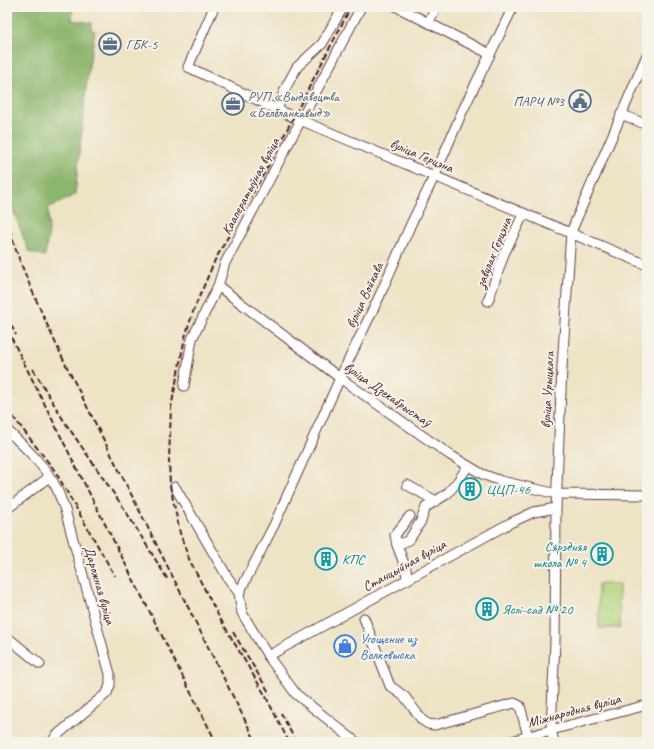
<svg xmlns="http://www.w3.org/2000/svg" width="654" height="749" font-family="Caveat,sans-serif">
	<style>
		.green { fill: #b1d57e; stroke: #7e7a54 }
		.forest { fill: #8cb66d; stroke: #6b6a4c }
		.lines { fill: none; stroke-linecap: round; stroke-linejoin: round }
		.minor-casing { stroke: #623c42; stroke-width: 11 }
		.minor { stroke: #fff; stroke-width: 9 }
		.rail { stroke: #4a1f2b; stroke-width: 2; stroke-dasharray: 6 3; stroke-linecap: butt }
		.labels { text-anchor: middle; stroke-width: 4; stroke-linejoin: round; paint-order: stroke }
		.service-label { font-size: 14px; fill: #4e5e75; stroke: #f7f3e8; text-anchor: start }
		.street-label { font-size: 14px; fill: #4a1f2b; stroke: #f7f3e8 }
		.culture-label { font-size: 14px; fill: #0d838f; stroke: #f7f3e8; text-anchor: start }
		.shop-label { font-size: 14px; fill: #366cbe; stroke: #f7f3e8; text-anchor: start }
	</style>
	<rect width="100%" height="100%" fill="#f7f3e8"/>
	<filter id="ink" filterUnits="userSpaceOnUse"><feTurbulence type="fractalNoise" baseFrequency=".025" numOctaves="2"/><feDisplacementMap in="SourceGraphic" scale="8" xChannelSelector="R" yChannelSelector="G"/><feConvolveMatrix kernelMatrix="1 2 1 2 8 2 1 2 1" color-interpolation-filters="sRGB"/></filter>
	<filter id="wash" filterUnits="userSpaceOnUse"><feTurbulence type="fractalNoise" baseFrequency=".012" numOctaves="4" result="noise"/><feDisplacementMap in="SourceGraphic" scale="16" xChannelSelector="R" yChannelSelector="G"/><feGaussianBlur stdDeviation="0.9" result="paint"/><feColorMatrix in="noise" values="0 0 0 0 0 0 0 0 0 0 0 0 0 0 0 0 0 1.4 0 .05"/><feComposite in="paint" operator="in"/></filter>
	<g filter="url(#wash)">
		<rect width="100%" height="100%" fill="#ede3c5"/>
		<polygon class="green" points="598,584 619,584 620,628 599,628"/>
		<polygon class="forest" points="7,7 73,7 72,20 92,23 91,30 95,31 88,72 75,195 48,208 49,232 45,256 29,252 14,213 7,179"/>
	</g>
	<g filter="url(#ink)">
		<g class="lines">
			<g class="minor-casing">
				<g id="minor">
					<polyline points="214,7 188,67 293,117 647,265"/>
					<polyline points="397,7 490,54"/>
					<polyline points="429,22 436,7"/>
					<polyline points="277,109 287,85 297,67 322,44 343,7"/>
					<polyline points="621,114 647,125"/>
					<polyline points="218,286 340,378 450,455 482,474 501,481 557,494 647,495"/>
					<polyline points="488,301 504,254 524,213"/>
					<polyline points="184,386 192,339 218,286 225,263 361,7"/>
					<path d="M7,430C26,448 45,466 57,489C60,496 62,503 65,510L110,674V685L107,693L56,736L52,742"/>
					<polyline points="407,485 436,501"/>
					<polyline points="175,487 228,578 239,593 242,613 268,656 296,694 356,742"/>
					<polyline points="7,509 49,477"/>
					<polyline points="397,545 395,535 410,516"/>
					<polyline points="407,580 406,569 397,545 409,540 421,521 426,507 447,494 458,481 468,466"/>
					<polyline points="239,593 274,525 340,378 380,295 411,224 435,175 462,112 513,7"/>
					<polyline points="364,618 390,686 405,697 422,720 428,724 435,725 514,703 520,706 528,736"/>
					<polyline points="7,637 40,664"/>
					<polyline points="268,656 510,523 534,512 556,508"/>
					<polyline points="508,742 551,730 647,705"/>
					<polyline points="554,742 551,730 555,642 556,508 562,367 571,232 647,55"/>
				</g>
			</g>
			<use href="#minor" class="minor"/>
			<g class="rail">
				<path d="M7,213C10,237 19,259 28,281C40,309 52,336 65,363L256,742"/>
				<polyline points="7,317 16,335"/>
				<polyline points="7,329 75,465 216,742"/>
				<polyline points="33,369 64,421 125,510 168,580"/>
				<polyline points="7,409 55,471 115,576"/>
				<polyline points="233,632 270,694"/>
				<polyline points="281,713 296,742"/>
				<polyline points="289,742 265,695 218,615 189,559 180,533 170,485 169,459 171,408 185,337 194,309 215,260 268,166 351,7"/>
			</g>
		</g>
	</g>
	<defs>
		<g id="office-ring" transform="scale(1.15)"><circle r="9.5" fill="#f7f3e8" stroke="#5c6f8a" stroke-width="1.5"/><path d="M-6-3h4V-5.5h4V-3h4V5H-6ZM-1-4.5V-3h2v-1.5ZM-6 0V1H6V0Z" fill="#5c6f8a"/></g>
		<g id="civic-ring" transform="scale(1.15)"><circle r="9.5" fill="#f7f3e8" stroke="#5c6f8a" stroke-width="1.5"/><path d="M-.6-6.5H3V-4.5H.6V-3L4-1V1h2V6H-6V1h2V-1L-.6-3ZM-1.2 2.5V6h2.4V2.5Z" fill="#5c6f8a"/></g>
		<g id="building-ring" transform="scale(1.15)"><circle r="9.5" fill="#f7f3e8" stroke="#0f9aa8" stroke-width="1.5"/><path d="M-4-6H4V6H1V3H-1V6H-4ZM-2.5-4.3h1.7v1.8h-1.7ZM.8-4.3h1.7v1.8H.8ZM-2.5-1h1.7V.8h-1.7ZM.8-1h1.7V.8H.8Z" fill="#0f9aa8"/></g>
		<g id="shop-ring" transform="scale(1.15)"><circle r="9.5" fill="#f7f3e8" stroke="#3f7fe0" stroke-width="1.5"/><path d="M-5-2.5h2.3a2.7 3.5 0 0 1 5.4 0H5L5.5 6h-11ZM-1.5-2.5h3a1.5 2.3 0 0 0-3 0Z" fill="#3f7fe0"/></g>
	</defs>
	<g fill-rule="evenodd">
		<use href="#office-ring" x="110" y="44"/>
		<use href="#civic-ring" x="580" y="101"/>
		<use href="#office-ring" x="233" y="104"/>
		<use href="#building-ring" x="470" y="489"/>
		<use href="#building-ring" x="602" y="554"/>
		<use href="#building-ring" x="326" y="559"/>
		<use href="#building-ring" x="487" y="609"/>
		<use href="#shop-ring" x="345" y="646"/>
	</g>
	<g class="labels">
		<g class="service-label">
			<text x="126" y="49">ГБК-5</text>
			<text x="248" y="101">РУП «Выдавецтва<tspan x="248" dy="16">«Белбланкавыд»</tspan></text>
			<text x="564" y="106" text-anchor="end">ПАРЧ №3</text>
		</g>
		<g class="street-label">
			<text transform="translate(422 155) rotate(23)" y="5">вуліца Герцэна</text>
			<text transform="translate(250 186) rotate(-62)" y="5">Кааператыўная вуліца</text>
			<text transform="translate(493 252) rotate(-68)" y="5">завулак Герцэна</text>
			<text transform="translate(364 295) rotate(-65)" y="5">вуліца Войкава</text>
			<text transform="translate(547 390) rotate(-87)" y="5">вуліца Урыцкага</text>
			<text transform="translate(388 394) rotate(35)" y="5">вуліца Дзекабрыстаў</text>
			<text transform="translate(404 565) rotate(-29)" y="5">Станцыйная вуліца</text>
			<text transform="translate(100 585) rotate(74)" y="5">Дарожная вуліца</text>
			<text transform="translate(574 710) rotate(-15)" y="5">Міжнародная вуліца</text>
		</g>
		<g class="culture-label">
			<text x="486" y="494">ЦЦП-46</text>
			<text x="586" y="551" text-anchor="end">Сярэдняя<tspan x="586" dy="16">школа № 4</tspan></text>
			<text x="342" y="564">КПС</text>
			<text x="502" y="614">Яслі-сад № 20</text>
		</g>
		<g class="shop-label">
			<text x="360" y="643">Угощение из<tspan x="360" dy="16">Волковыска</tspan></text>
		</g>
	</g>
	<rect width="654" height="749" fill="none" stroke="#f7f3e8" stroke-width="24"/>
</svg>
